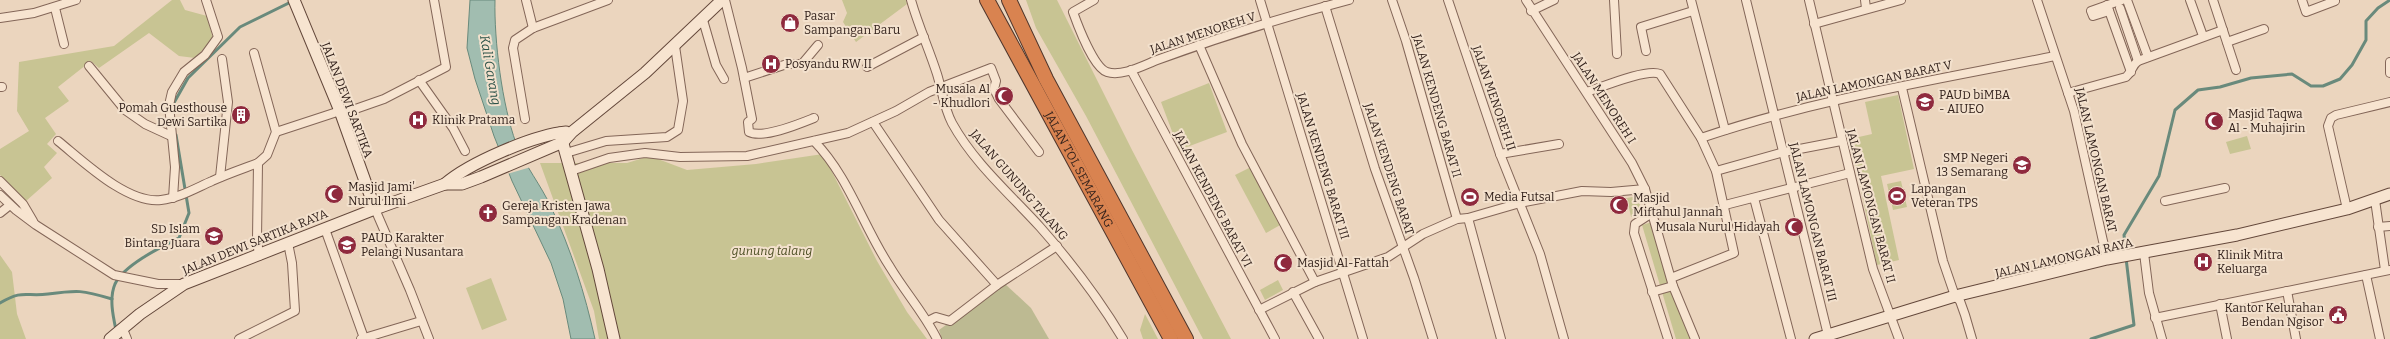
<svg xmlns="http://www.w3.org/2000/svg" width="2390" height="339" font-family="Bitter,serif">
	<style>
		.green { fill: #c8c493 }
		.cemetery { fill: #bdba92 }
		.water { fill: #a1bdb0; stroke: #698a7c }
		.pier { fill: #ebd5be }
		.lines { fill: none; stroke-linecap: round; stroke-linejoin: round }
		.stream { stroke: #698a7c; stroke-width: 3 }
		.street-casing { stroke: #836658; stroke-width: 10 }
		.secondary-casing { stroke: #64483b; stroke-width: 13 }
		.highway-casing { stroke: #50362c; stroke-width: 16 }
		.street { stroke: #f7e4d0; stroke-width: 8 }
		.secondary { stroke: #f7e4d0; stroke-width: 11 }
		.highway { stroke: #d98350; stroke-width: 14 }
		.labels { text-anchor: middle; stroke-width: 4; stroke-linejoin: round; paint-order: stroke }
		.poi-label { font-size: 12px; fill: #33221c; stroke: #f3e1cd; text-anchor: start }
		.street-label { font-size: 12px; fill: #33221c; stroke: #f3e1cd }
		.park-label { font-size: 12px; font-style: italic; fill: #4c4e23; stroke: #f3e1cd }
		.water-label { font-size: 13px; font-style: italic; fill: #2b5248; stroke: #f3e1cd }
	</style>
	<rect width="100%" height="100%" fill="#ebd5be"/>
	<g class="green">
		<polygon points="172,0 180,0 185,10 207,16 213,39 195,58 179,56 149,33 99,68 91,61 58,87 69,101 45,118 56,134 47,144 57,153 44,167 52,178 26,201 0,175 0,149 29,131 17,111 19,62 114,46"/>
		<polygon points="842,0 906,0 907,4 856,42 843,22 847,13"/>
		<polygon points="1026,0 1057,0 1132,150 1231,339 1203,339 1086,116 1036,28"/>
		<polygon points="1209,83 1227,132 1179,150 1161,102"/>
		<polygon points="1898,95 1914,169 1881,176 1899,260 1877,265 1850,139 1872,134 1865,102"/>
		<polygon points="2247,136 2251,149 2230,154 2226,142"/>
		<polygon points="823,154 877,261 907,312 927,339 599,339 594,311 540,163 627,163 650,156 687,170 756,164"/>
		<polygon points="1251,167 1282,224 1266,233 1235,175"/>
		<polygon points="1901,181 1907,207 1893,210 1887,184"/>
		<polygon points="1638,196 1642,215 1631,217 1627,198"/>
		<polygon points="1652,222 1692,339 1676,339 1642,225"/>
		<polygon points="0,255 12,272 17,314 26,339 0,339"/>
		<polygon points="491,278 507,320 482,330 466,288"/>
		<polygon points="1278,280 1283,290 1265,300 1260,290"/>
		<polygon points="1145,314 1158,339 1143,339 1140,330"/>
	</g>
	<polygon class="cemetery" points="1004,283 1031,308 1049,339 942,339 939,330"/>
	<path class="water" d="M470,0H495C494,40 502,105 516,143C525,166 541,185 551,207C571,249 585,294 595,339H571L563,299L551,263L512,181L494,136L475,79L467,48Z"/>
	<polygon class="pier" points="521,148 531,167 507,174 500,157"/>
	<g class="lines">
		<g class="stream">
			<polyline points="171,108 188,78 240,27 293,1"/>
			<polyline points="2126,252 2124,235 2159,176 2175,110 2198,90 2220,87 2251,78 2292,74 2311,86 2323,86 2340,79 2352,65 2366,40 2366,21 2378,8 2390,0"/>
			<path d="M0,303C24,289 25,297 48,294C78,290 82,290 112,299"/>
			<path d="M116,330C113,316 109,298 115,284C124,265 161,247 179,238L189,213L176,135"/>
			<polyline points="2091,339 2134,325 2126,258"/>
		</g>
		<g class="street-casing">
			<g id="street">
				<polyline points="526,0 533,28"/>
				<path d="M725,0L742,68L752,119L748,122L749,132C763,139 799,124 814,118"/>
				<path d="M911,0C918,25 929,49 937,74C942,90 944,108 952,123C974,163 1010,194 1040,227C1071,262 1099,299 1123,339"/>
				<path d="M1094,0L1073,12C1078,26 1094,68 1107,72C1122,77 1144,65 1157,60C1220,37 1284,17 1349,0"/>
				<polyline points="1260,0 1363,339"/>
				<polyline points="1392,0 1406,41 1457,219"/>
				<polyline points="1448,0 1500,154 1540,254 1564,339"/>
				<polyline points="1526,0 1632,163 1645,189 1673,286 1695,339"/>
				<polyline points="1614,0 1617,54"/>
				<polyline points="1691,0 1725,130"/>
				<polyline points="1746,0 1828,335"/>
				<polyline points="1809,0 1873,269 1899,339"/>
				<polyline points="1865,0 1866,8"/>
				<polyline points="2037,0 2074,111 2107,259"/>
				<polyline points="2127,0 2148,57"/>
				<polyline points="2190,0 2203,36"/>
				<polyline points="2213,0 2236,70"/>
				<polyline points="2302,0 2306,12 2335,1"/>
				<polyline points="2107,5 2131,72"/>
				<polyline points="1325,6 1375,169 1414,278 1433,339"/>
				<polyline points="55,8 64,44"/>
				<polyline points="2120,8 2138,61"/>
				<polyline points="1531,11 1554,0"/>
				<polyline points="2109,11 2093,16 2091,11 2122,0"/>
				<polyline points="0,18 34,13 76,0"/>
				<polyline points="703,20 716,65 724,79"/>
				<polyline points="1814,24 1901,0"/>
				<polyline points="2227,42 2264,29"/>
				<polyline points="1199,45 1242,144 1315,282"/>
				<polyline points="1646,51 1641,27 1693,11"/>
				<polyline points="2390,62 2390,73"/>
				<polyline points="89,66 125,110 145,124 171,136"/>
				<polyline points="867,67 924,37"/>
				<polyline points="1131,70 1275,339"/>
				<polyline points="744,78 787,64 802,64 818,45"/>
				<polyline points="419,80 453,128 465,151"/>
				<polyline points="0,87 2,87"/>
				<polyline points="1902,88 1943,261 1955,296 1960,301 1965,315 1972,339"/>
				<path d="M1587,92C1602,87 1647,68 1660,74L1701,138L1716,171L1734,253L1671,278"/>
				<path d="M2068,93L2126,77C2132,72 2132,65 2138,61L2223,30"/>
				<polyline points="341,114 384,99 446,67 434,0"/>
				<polyline points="525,119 513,48 515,40 533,28 608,0"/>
				<polyline points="873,122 939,220 997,285"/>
				<polyline points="276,132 340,111"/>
				<path d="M1701,138C1816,99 1936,80 2055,56"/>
				<path d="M58,141C83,161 127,204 161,200C179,198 196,188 212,181C227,174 242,169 258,163L267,155L276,132L254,53"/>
				<path d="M814,141C849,177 863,226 890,267C905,292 924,313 937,339"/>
				<polyline points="566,153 606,141 667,137 678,130 683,101 675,46"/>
				<polyline points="1500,154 1559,144"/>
				<polyline points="258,163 257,239 259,256"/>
				<polyline points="571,171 609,158 645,153 680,157 747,156 848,133 896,111 929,92 991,68 996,81 994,89 999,99 1039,152"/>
				<polyline points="1716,171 1784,152 1841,141"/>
				<polyline points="220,177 228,102 222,59"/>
				<polyline points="0,181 23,204 33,221"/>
				<polyline points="0,195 16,210 36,225 114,275 158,284 184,284"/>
				<polyline points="173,198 175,167 169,105 172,92 184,72 205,55 218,37 206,0"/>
				<polyline points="1754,198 1791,339"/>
				<polyline points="2375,200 2385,270"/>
				<polyline points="2165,201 2225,188"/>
				<polyline points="1725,205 1850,173"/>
				<polyline points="375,209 410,290 429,339"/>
				<polyline points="2347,209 2328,126 2331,118 2336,115 2390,102"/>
				<polyline points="0,213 10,205"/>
				<polyline points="1652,213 1635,224 1634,233 1668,339"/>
				<polyline points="1468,218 1501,339"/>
				<polyline points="2378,227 2390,226"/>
				<polyline points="325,229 364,338"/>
				<polyline points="2144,253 2149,293 2162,339"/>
				<polyline points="2366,275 2380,339"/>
				<polyline points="2287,291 2296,339"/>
				<polyline points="1293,292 1319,339"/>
				<polyline points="1652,292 1673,286"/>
				<polyline points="2220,304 2227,339"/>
				<polyline points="1259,310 1315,282 1388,257 1423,234 1457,219 1468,218 1520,203 1582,191 1611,192 1645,189"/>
				<polyline points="2155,318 2390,270"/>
				<polyline points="928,321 936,317 950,321 997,285 1057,246"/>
				<polyline points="123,329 127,339"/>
				<polyline points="239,339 295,311 292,263 288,243"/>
				<polyline points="361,339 421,321"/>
			</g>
		</g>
		<g class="secondary-casing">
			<g id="secondary">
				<polyline points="294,0 340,111 375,209"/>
				<polyline points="560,133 598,269 614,339"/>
				<path d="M445,184C469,163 534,135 566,132"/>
				<polyline points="110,339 140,314 184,284 375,209 445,184 462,184 481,177 563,142 572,132 645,73 722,0"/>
				<polyline points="1815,339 1955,296 2107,259 2237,235 2347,209 2390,194"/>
			</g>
		</g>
		<g class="highway-casing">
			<g id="highway">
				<path id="s1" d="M987,0L1171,339"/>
				<polyline points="1009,0 1046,79 1186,339"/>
			</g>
		</g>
		<use href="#street" class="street"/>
		<use href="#secondary" class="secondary"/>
		<use href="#highway" class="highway"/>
	</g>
	<defs>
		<g id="shop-disc" transform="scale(1)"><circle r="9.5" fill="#8f2a3e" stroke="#f3e1cd"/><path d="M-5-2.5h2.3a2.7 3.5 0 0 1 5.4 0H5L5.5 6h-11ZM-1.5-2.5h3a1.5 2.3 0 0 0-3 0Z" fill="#fff"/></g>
		<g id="hospital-disc" transform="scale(1)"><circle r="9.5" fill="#8f2a3e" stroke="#f3e1cd"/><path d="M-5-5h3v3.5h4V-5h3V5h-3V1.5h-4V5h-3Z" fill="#fff"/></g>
		<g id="mosque-disc" transform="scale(1)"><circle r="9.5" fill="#8f2a3e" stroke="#f3e1cd"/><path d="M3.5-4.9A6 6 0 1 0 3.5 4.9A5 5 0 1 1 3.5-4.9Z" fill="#fff"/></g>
		<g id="school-disc" transform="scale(1)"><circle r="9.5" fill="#8f2a3e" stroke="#f3e1cd"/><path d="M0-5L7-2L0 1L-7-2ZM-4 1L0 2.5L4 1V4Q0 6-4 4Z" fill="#fff"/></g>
		<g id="building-disc" transform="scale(1)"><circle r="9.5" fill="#8f2a3e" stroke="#f3e1cd"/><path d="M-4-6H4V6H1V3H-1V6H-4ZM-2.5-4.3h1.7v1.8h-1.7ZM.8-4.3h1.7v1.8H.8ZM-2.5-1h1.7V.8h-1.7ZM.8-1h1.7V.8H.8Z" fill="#fff"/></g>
		<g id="stadium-disc" transform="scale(1)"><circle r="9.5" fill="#8f2a3e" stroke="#f3e1cd"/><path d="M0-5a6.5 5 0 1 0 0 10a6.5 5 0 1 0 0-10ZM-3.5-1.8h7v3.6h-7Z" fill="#fff"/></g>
		<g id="church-disc" transform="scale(1)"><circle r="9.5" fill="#8f2a3e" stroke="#f3e1cd"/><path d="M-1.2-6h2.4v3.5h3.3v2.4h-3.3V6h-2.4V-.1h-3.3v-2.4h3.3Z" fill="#fff"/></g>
		<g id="civic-disc" transform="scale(1)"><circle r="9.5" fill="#8f2a3e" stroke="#f3e1cd"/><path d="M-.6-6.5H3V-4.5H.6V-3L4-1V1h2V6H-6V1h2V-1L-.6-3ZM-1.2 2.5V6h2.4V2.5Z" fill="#fff"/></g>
	</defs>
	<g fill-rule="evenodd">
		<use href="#shop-disc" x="790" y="23"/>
		<use href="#hospital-disc" x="771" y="64"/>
		<use href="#mosque-disc" x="1004" y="96"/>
		<use href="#school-disc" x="1925" y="102"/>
		<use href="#building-disc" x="241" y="115"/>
		<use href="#hospital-disc" x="418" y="120"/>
		<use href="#mosque-disc" x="2214" y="121"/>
		<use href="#school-disc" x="2022" y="165"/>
		<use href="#mosque-disc" x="334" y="194"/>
		<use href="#stadium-disc" x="1897" y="196"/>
		<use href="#stadium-disc" x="1470" y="197"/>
		<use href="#mosque-disc" x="1619" y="205"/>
		<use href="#church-disc" x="488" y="213"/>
		<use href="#mosque-disc" x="1794" y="227"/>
		<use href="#school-disc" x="214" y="236"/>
		<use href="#school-disc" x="347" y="245"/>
		<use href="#hospital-disc" x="2203" y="262"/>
		<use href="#mosque-disc" x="1283" y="263"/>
		<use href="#civic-disc" x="2338" y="315"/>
	</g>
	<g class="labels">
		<g class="poi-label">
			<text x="804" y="20">Pasar<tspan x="804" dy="14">Sampangan Baru</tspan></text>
			<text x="785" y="68">Posyandu RW II</text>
			<text x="990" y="93" text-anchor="end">Musala Al<tspan x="990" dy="14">- Khudlori</tspan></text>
			<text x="1939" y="99">PAUD biMBA<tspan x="1939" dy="14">- AIUEO</tspan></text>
			<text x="227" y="112" text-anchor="end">Pomah Guesthouse<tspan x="227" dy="14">Dewi Sartika</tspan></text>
			<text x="2228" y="118">Masjid Taqwa<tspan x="2228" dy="14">Al - Muhajirin</tspan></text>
			<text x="432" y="124">Klinik Pratama</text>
			<text x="2008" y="162" text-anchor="end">SMP Negeri<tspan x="2008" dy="14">13 Semarang</tspan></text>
			<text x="348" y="191">Masjid Jami'<tspan x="348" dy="14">Nurul Ilmi</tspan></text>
			<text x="1911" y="193">Lapangan<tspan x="1911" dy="14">Veteran TPS</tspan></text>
			<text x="1484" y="201">Media Futsal</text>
			<text x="1633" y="202">Masjid<tspan x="1633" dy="14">Miftahul Jannah</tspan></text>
			<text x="502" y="210">Gereja Kristen Jawa<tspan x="502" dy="14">Sampangan Kradenan</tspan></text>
			<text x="1780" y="231" text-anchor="end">Musala Nurul Hidayah</text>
			<text x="200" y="233" text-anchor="end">SD Islam<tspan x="200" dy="14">Bintang Juara</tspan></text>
			<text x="361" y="242">PAUD Karakter<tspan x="361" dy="14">Pelangi Nusantara</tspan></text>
			<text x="2217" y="259">Klinik Mitra<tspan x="2217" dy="14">Keluarga</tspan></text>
			<text x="1297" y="267">Masjid Al-Fattah</text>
			<text x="2324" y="312" text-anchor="end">Kantor Kelurahan<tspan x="2324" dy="14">Bendan Ngisor</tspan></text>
		</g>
		<g class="street-label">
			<text transform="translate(1203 33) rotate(-18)" y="4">JALAN MENOREH V</text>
			<text transform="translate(1874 81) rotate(-12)" y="4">JALAN LAMONGAN BARAT V</text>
			<text transform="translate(1494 98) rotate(71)" y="4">JALAN MENOREH II</text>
			<text transform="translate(1604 98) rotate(57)" y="4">JALAN MENOREH I</text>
			<text transform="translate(347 100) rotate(69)" y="4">JALAN DEWI SARTIKA</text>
			<text transform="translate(1437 106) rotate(74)" y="4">JALAN KENDENG BARAT II</text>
			<text transform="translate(2096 160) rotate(77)" y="4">JALAN LAMONGAN BARAT</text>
			<text transform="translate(1323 166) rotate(73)" y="4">JALAN KENDENG BARAT III</text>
			<text transform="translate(1389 169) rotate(72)" y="4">JALAN KENDENG BARAT</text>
			<text dy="4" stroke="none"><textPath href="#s1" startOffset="193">JALAN TOL SEMARANG</textPath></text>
			<text transform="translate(1019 185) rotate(49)" y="4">JALAN GUNUNG TALANG</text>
			<text transform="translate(1213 199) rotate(62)" y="4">JALAN KENDENG BARAT VI</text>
			<text transform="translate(1871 206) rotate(75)" y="4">JALAN LAMONGAN BARAT II</text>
			<text transform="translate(1813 222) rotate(76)" y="4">JALAN LAMONGAN BARAT III</text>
			<text transform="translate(255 242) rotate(-22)" y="4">JALAN DEWI SARTIKA RAYA</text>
			<text transform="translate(2064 258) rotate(-13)" y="4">JALAN LAMONGAN RAYA</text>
		</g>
		<g class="park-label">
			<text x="772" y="255">gunung talang</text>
		</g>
		<g class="water-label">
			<text transform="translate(491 70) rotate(80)" y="5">Kali Garang</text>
		</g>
	</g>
</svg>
